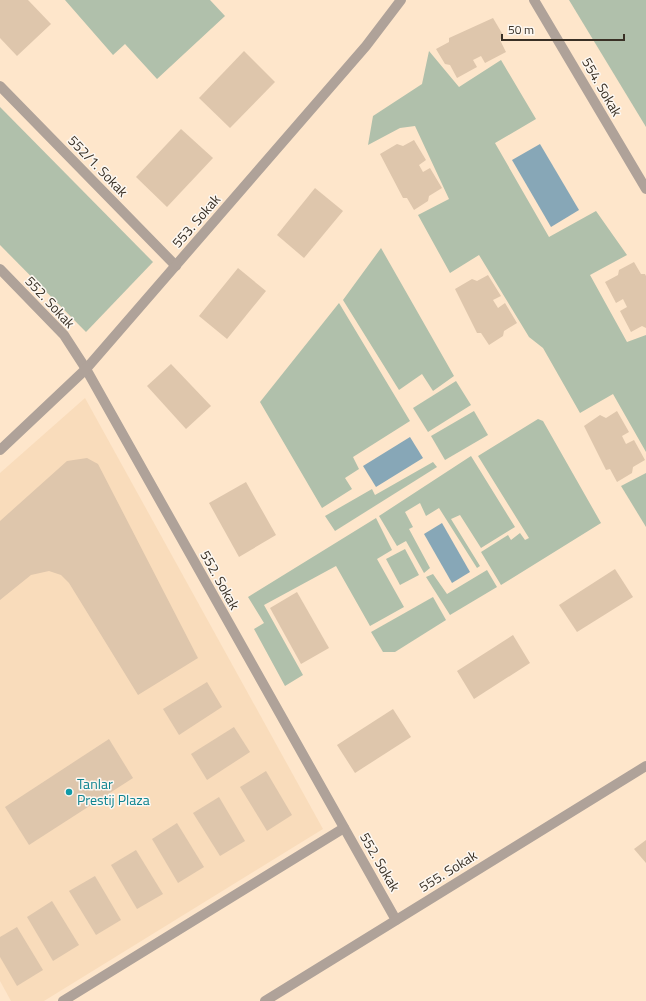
<svg xmlns="http://www.w3.org/2000/svg" width="646" height="1001" font-family="'Titillium Web',sans-serif">
	<style>
		.built { fill: #f9dcbb }
		.green { fill: #b0c0ab }
		.water { fill: #87a7b7 }
		.building { fill: #dec6ac }
		.lines { fill: none; stroke-linecap: round; stroke-linejoin: round }
		.minor { stroke: #afa299; stroke-width: 10 }
		.tertiary { stroke: #afa299; stroke-width: 10 }
		.culture-dot { fill: #0f9aa8; stroke: #fcf7f1; stroke-width: 1.5 }
		.labels { text-anchor: middle; stroke-width: 3; stroke-linejoin: round; paint-order: stroke }
		.street-label { font-size: 14px; fill: #393025; stroke: #fcf7f1 }
		.culture-label { font-size: 14px; fill: #0d838f; stroke: #fcf7f1; text-anchor: start }
	</style>
	<rect width="100%" height="100%" fill="#fee6cb"/>
	<polygon class="built" points="85,398 323,829 44,1001 11,1001 0,981 0,473"/>
	<g class="green">
		<polygon points="65,0 210,0 225,16 157,79 125,44 113,55"/>
		<polygon points="569,0 646,0 646,127"/>
		<polygon points="429,51 459,87 501,60 536,119 495,143 549,237 596,211 627,255 590,275 627,342 646,335 646,452 613,394 580,413 543,348 529,337 479,255 450,273 418,215 449,199 415,126 400,128 368,145 373,116 422,84"/>
		<polygon points="0,107 153,262 86,332 0,245"/>
		<polygon points="381,248 454,376 433,391 422,374 399,390 343,300"/>
		<polygon points="339,303 410,421 353,457 359,469 345,478 352,489 322,508 260,402"/>
		<polygon points="456,381 471,405 428,432 413,408"/>
		<polygon points="474,411 488,435 445,460 431,436"/>
		<polygon points="538,419 543,421 601,523 501,585 481,552 508,535 511,540 520,533 525,540 529,538 478,456"/>
		<polygon points="471,456 515,527 481,548 460,515 451,519 480,566 477,568 439,508 426,516 420,503 405,512 413,527 409,529 430,568 424,573 406,541 397,546 379,516"/>
		<polygon points="433,462 437,467 335,531 325,516 372,489 375,495"/>
		<polygon points="646,473 646,527 621,486"/>
		<polygon points="376,518 392,550 377,559 404,607 370,626 336,566 264,605 303,675 285,686 254,629 264,623 248,597"/>
		<polygon points="405,549 419,575 400,585 386,559"/>
		<polygon points="487,570 497,587 450,615 426,577 433,574 447,594"/>
		<polygon points="433,597 446,620 395,652 383,652 371,632"/>
	</g>
	<g class="water">
		<polygon points="540,144 579,210 551,227 512,160"/>
		<polygon points="410,437 423,458 376,487 363,466"/>
		<polygon points="442,523 470,572 452,583 424,534"/>
	</g>
	<g class="building">
		<polygon points="0,0 28,0 51,24 17,56 0,38"/>
		<polygon points="493,18 503,35 500,40 506,52 485,63 481,56 473,60 477,67 457,78 450,65 445,64 436,49 449,42 449,38"/>
		<polygon points="244,51 275,82 230,128 199,98"/>
		<polygon points="181,129 213,158 167,207 136,177"/>
		<polygon points="414,140 426,160 419,165 423,172 430,168 442,188 429,196 428,201 414,210 407,198 403,198 380,154 397,144 403,146"/>
		<polygon points="315,188 343,211 304,258 277,235"/>
		<polygon points="634,262 641,274 645,274 646,276 646,328 642,326 631,332 620,311 627,307 623,299 616,303 605,282 618,275 619,270"/>
		<polygon points="238,268 266,291 227,339 199,316"/>
		<polygon points="488,275 501,296 493,300 498,308 505,303 517,323 504,331 503,336 489,345 481,333 477,333 455,289 472,279 477,281"/>
		<polygon points="171,364 211,406 186,429 147,386"/>
		<polygon points="617,411 629,432 622,436 626,444 634,440 645,460 633,467 632,473 617,482 610,469 606,470 584,426 600,415 606,418"/>
		<polygon points="87,458 98,464 198,658 138,695 69,583 61,575 49,571 31,575 0,600 0,521 67,461"/>
		<polygon points="246,482 276,535 239,557 209,503"/>
		<polygon points="615,569 633,597 577,632 559,605"/>
		<polygon points="297,592 329,648 301,664 270,608"/>
		<polygon points="513,635 530,663 474,699 457,671"/>
		<polygon points="207,682 222,707 179,735 163,709"/>
		<polygon points="393,709 411,737 355,773 337,745"/>
		<polygon points="234,727 250,752 207,780 191,754"/>
		<polygon points="109,739 133,778 29,845 5,807"/>
		<polygon points="266,771 292,815 267,831 240,787"/>
		<polygon points="219,797 245,841 220,856 193,813"/>
		<polygon points="177,823 204,867 178,883 152,839"/>
		<polygon points="646,840 646,863 634,849"/>
		<polygon points="136,850 163,894 137,909 111,865"/>
		<polygon points="95,876 121,920 96,935 69,891"/>
		<polygon points="52,901 79,945 53,961 27,917"/>
		<polygon points="17,927 43,970 17,986 0,957 0,937"/>
	</g>
	<g class="lines">
		<g class="minor">
			<polyline points="534,0 646,189"/>
			<polyline points="0,86 176,266"/>
			<polyline points="0,269 64,335 86,369 396,920"/>
			<polyline points="63,1001 344,828"/>
			<polyline points="265,1001 646,766"/>
		</g>
		<polyline class="tertiary" points="0,450 86,369 366,46 401,0"/>
	</g>
	<circle class="culture-dot" cx="69" cy="792" r="4"/>
	<g class="labels">
		<g class="street-label">
			<text transform="translate(602 87) rotate(60)" y="5">554. Sokak</text>
			<text transform="translate(98 166) rotate(46)" y="5">552/1. Sokak</text>
			<text transform="translate(196 221) rotate(-49)" y="5">553. Sokak</text>
			<text transform="translate(50 302) rotate(47)" y="5">552. Sokak</text>
			<text transform="translate(220 580) rotate(61)" y="5">552. Sokak</text>
			<text transform="translate(380 862) rotate(60)" y="5">552. Sokak</text>
			<text transform="translate(448 871) rotate(-32)" y="5">555. Sokak</text>
		</g>
		<g class="culture-label">
			<text x="77" y="789">Tanlar<tspan x="77" dy="16">Prestij Plaza</tspan></text>
		</g>
	</g>
	<path d="M502 34v6h122v-6" fill="none" stroke="#393025" stroke-width="2"/>
	<text x="508" y="34" font-size="12" fill="#393025" stroke="#fcf7f1" stroke-width="3" paint-order="stroke">50 m</text>
</svg>
